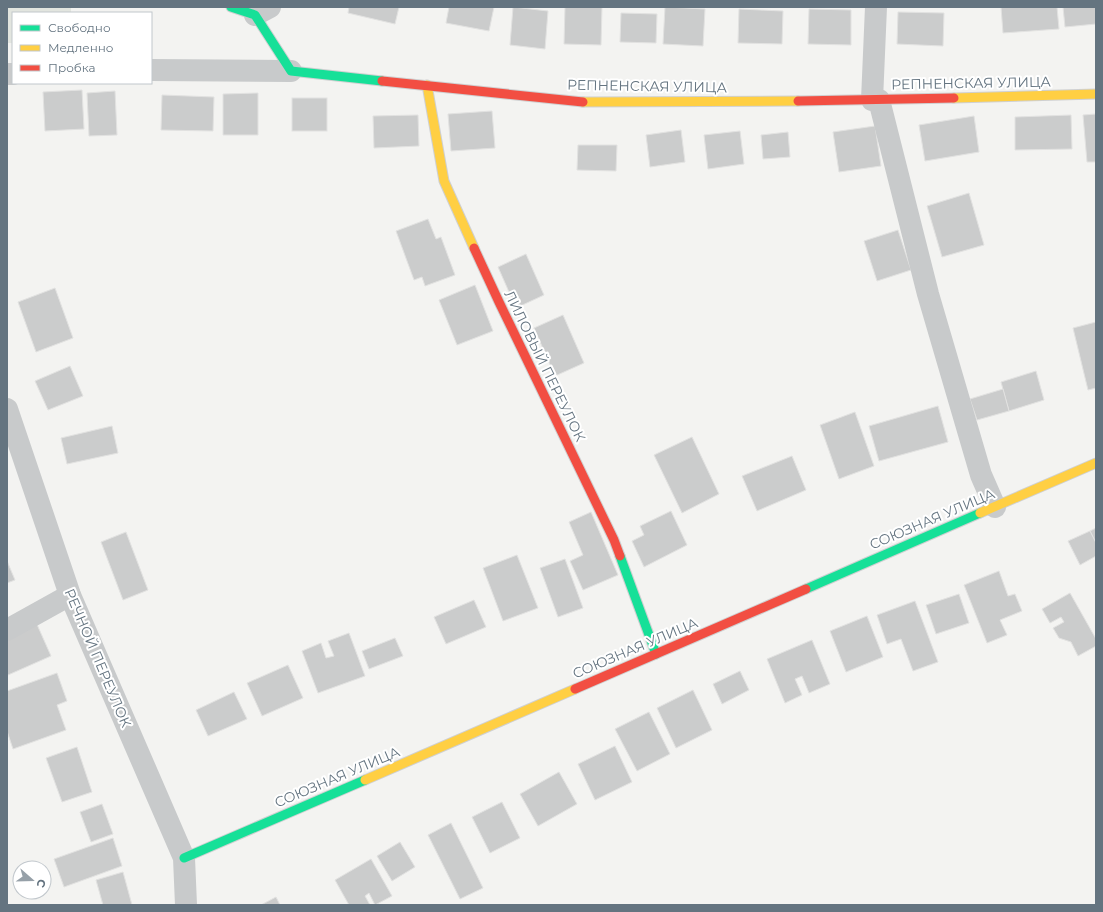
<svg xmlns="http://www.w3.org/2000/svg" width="1103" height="912" font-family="Montserrat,sans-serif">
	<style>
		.green { fill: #e2e5df }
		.building { fill: #cbcccc; stroke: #e2e2e1 }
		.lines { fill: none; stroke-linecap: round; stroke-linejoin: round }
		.fast-casing { stroke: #cfd0d1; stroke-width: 11 }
		.slow-casing { stroke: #cfd0d1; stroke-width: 11 }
		.jam-casing { stroke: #cfd0d1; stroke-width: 11 }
		.street { stroke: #c8cacb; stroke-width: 22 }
		.fast { stroke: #16e098; stroke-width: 9 }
		.slow { stroke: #ffcf43; stroke-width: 9 }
		.jam { stroke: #f24e42; stroke-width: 9 }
		.labels { text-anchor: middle; stroke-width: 4; stroke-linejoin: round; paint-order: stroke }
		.street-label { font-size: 14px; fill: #647480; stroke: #fff }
	</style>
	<rect width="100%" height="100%" fill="#f3f3f1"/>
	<polygon class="green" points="7,7 71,7 71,13 13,13 13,43 7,43"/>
	<g class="building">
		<polygon points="349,7 399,7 395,24 348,13"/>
		<polygon points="449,7 494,7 489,31 446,23"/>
		<polygon points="513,7 548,11 545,49 510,45"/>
		<polygon points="565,7 602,7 601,45 564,44"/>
		<polygon points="665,7 705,9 703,46 663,44"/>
		<polygon points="1001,7 1057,7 1059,29 1003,33"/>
		<polygon points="1063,7 1096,7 1096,24 1065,27"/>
		<polygon points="739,9 783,11 782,44 738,43"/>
		<polygon points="809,9 851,10 851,45 808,44"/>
		<polygon points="898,12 944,13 943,46 897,44"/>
		<polygon points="621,13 657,14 656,43 620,42"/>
		<polygon points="82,90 84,129 45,131 43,92"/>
		<polygon points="115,91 117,135 89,136 87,93"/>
		<polygon points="258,93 258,135 223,135 223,94"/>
		<polygon points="162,95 214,97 213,131 161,130"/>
		<rect x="292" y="98" width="35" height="33"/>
		<polygon points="492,111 495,148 451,151 448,114"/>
		<polygon points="1096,114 1096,162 1087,162 1083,115"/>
		<polygon points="418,115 419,146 374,148 373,116"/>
		<polygon points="1071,115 1072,149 1015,150 1015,117"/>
		<polygon points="974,116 979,152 925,161 919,125"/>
		<polygon points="875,126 881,166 839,172 833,132"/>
		<polygon points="681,130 685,162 650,167 646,135"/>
		<polygon points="740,131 744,164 708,169 704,135"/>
		<polygon points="788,132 790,157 763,159 761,135"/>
		<polygon points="578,145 617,145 616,171 577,170"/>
		<polygon points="969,193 984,245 942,257 927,206"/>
		<polygon points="428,219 436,239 441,237 455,275 425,286 422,277 414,280 396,231"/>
		<polygon points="898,230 911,270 877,281 864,241"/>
		<polygon points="526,254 544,295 516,308 498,267"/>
		<polygon points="475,285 493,331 457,345 439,300"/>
		<polygon points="55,288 73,338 36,352 18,302"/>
		<polygon points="563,315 584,363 555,376 534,328"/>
		<polygon points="1096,322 1096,388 1088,390 1073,328"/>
		<polygon points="70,366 83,396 48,410 35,381"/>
		<polygon points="1036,371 1044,400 1009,411 1001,382"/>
		<polygon points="1003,389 1009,411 977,420 970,399"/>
		<polygon points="938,406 948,442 879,461 869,426"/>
		<polygon points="855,412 874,466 839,479 820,425"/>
		<polygon points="112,426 118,453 67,464 61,438"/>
		<polygon points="692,437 719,494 682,513 654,455"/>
		<polygon points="792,456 806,490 757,511 742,476"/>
		<polygon points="671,511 687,545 644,567 632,541 644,535 640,526"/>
		<polygon points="591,512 618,575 583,590 570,561 583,555 569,522"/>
		<polygon points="1096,528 1096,543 1090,531"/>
		<polygon points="1090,531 1096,543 1096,556 1080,565 1068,541"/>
		<polygon points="126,532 148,590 123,600 101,542"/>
		<polygon points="517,555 538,608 503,621 483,568"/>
		<polygon points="565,559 583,608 558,617 540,568"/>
		<polygon points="7,561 15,580 7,583"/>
		<polygon points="999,571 1008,596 1015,594 1022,611 1000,620 1007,635 987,643 964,585"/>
		<polygon points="1070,593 1096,639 1096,646 1078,656 1071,642 1059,638 1053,628 1064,622 1061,617 1050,623 1042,609"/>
		<polygon points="959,594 969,623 936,634 926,605"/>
		<polygon points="474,600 486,627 446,644 434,617"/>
		<polygon points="915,601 938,662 913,671 901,639 887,644 877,615"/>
		<polygon points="31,611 51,656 8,675 7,672 7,621"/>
		<polygon points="867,616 883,657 846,672 830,631"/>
		<polygon points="349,633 365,676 318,693 302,651 321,643 326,658 334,656 328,641"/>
		<polygon points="395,638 403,656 369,669 362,651"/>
		<polygon points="812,640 830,684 809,693 802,676 795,679 802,695 785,703 767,659"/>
		<polygon points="288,665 303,698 262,716 247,683"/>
		<polygon points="740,671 749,690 722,704 713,684"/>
		<polygon points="57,673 67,701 57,705 66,730 13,749 7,731 7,691"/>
		<polygon points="693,690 712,730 676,748 657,708"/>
		<polygon points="234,692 247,719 208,736 196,710"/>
		<polygon points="649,712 670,754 637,771 615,729"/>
		<polygon points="615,746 632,782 595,800 578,764"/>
		<polygon points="77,747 92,792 62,802 46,758"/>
		<polygon points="559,772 577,804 538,826 520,794"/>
		<polygon points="502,802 520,838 490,853 472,817"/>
		<polygon points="102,804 113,834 91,842 80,812"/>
		<polygon points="451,823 483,888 460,899 428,835"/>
		<polygon points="113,838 122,866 64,887 54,859"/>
		<polygon points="400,842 415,867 392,881 377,856"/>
		<polygon points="371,859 392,896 375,905 369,893 365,896 370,905 349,905 335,880"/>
		<polygon points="123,872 132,905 103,905 96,880"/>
		<polygon points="276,897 280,905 261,905"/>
	</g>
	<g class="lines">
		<g class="fast-casing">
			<g id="fast">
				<polyline points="231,7 255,15 291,71 382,81"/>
				<polyline points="620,556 656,654"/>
				<polyline points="806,589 980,513"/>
				<polyline points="184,858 365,780"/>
			</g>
		</g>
		<g class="slow-casing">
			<g id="slow">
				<polyline points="427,85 444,181 474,248"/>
				<polyline points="954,98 1096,94"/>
				<polyline points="583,102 798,101"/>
				<polyline points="980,513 1096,463"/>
				<polyline points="365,780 575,689"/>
			</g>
		</g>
		<g class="jam-casing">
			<g id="jam">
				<polyline points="382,81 583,102"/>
				<polyline points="798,101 954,98"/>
				<polyline points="474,248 499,302 614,540 620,556"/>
				<polyline points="575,689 806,589"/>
			</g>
		</g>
		<g class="street">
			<polyline points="255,15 270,7"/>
			<polyline points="151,70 291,71"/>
			<polyline points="7,74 13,74"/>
			<polyline points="872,100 876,7"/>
			<polyline points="879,100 928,294 981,475 995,507"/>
			<polyline points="7,409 70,595 184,858 186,905"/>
			<polyline points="7,630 70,595"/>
		</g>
		<use href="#fast" class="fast"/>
		<use href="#slow" class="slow"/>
		<use href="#jam" class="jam"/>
	</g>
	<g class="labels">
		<g class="street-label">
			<text transform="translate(971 83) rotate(-1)" y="5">РЕПНЕНСКАЯ УЛИЦА</text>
			<text transform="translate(647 86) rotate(1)" y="5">РЕПНЕНСКАЯ УЛИЦА</text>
			<text transform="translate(545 366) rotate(64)" y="5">ЛИЛОВЫЙ ПЕРЕУЛОК</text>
			<text transform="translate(932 519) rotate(-23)" y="5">СОЮЗНАЯ УЛИЦА</text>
			<text transform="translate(635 648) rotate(-23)" y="5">СОЮЗНАЯ УЛИЦА</text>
			<text transform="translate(98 658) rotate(67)" y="5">РЕЧНОЙ ПЕРЕУЛОК</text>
			<text transform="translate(337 777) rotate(-23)" y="5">СОЮЗНАЯ УЛИЦА</text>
		</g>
	</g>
	<rect width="1103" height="912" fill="none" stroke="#647480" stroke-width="16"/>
	<rect x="12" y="12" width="140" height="72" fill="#ffffff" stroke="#c1c7cc"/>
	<rect x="20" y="25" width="20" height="6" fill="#16e098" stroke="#c1c7cc"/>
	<text x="48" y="32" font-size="12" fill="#647480">Свободно</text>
	<rect x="20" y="45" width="20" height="6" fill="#ffcf43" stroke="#c1c7cc"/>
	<text x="48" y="52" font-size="12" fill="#647480">Медленно</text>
	<rect x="20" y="65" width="20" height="6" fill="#f24e42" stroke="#c1c7cc"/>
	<text x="48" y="72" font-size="12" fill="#647480">Пробка</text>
	<g transform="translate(32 880) rotate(110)"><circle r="19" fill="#ffffff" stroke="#c1c7cc"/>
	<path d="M0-3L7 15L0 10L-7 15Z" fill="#96a0a8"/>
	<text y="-6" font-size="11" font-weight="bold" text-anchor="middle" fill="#647480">С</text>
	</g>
</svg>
